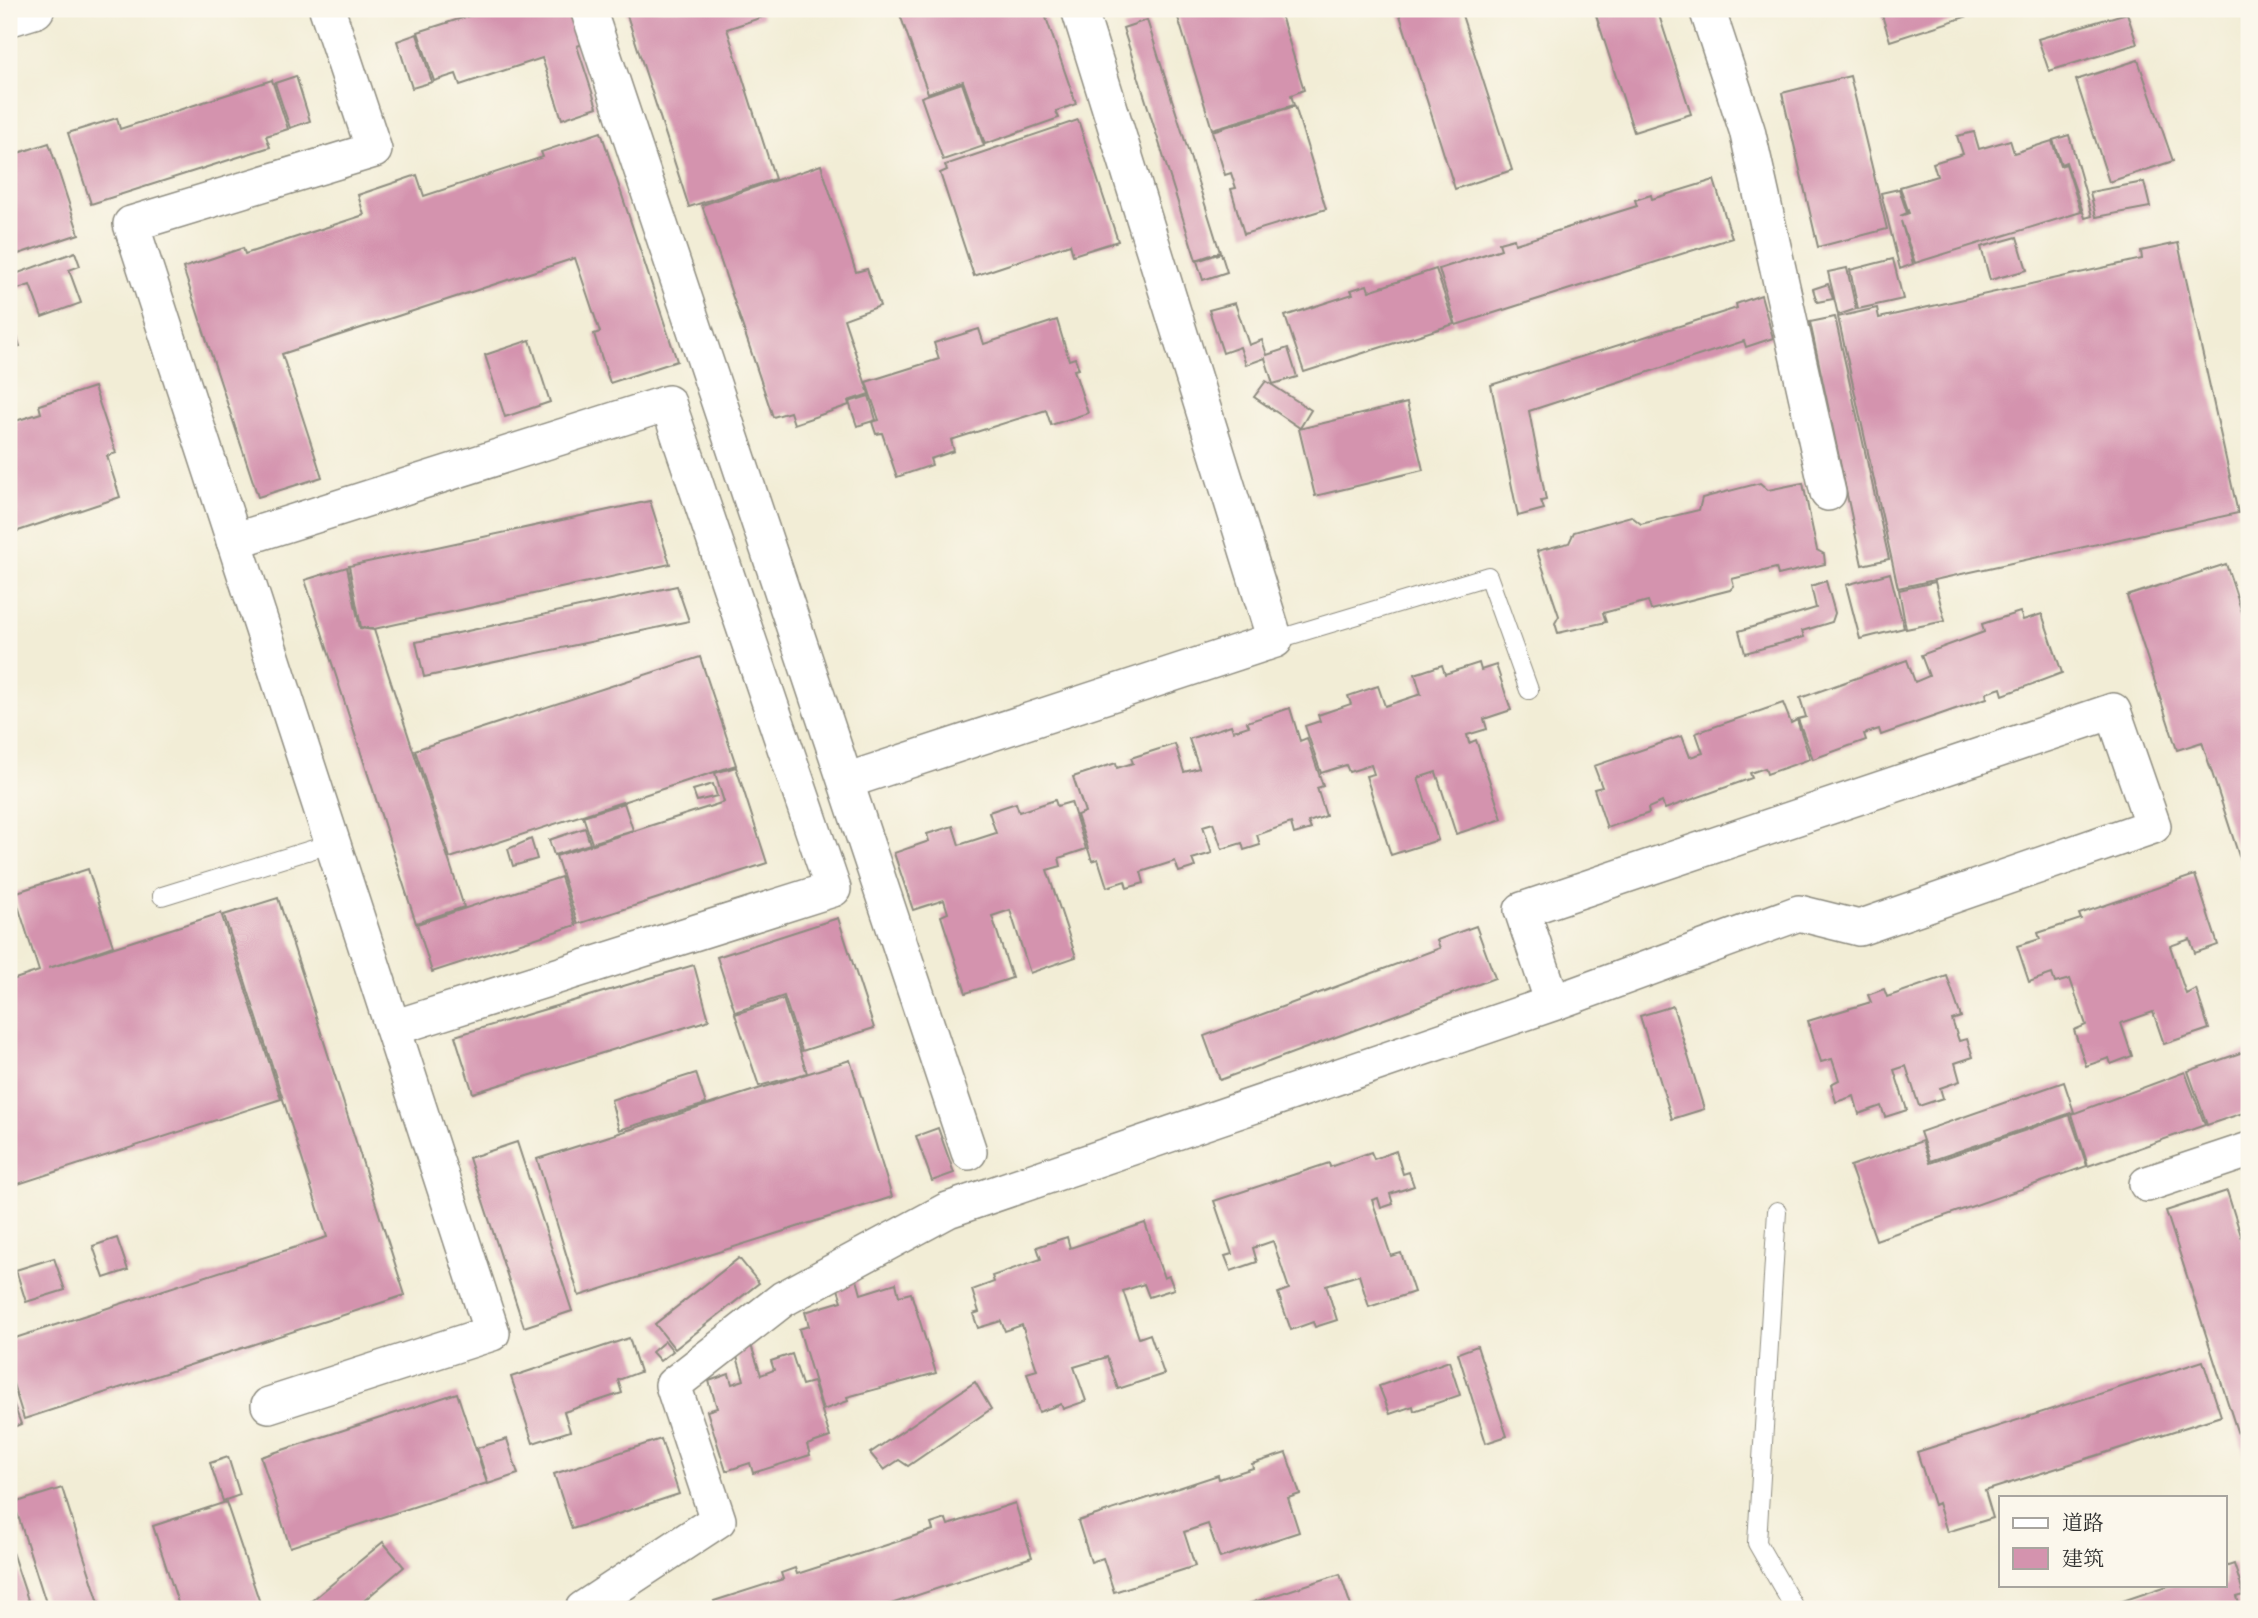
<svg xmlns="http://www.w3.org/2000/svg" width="2258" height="1618" font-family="Alegreya,'Noto Serif SC',serif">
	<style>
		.building { fill: #d493ae }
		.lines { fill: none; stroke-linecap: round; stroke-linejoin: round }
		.lane-casing { stroke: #8e8c80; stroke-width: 20 }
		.street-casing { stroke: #8e8c80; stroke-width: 38 }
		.secondary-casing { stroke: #8e8c80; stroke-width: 41 }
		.lane { stroke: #fff; stroke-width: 18 }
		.street { stroke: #fff; stroke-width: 35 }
		.secondary { stroke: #fff; stroke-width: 38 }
	</style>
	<rect width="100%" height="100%" fill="#fbf7ec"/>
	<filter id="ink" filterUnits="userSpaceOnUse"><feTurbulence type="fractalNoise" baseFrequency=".0143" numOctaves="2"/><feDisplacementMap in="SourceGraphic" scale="14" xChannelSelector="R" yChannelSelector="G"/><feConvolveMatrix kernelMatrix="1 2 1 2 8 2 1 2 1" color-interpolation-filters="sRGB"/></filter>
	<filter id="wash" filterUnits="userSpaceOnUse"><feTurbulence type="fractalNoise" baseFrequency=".00686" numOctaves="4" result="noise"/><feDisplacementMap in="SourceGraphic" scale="28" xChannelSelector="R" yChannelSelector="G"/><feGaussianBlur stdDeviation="1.57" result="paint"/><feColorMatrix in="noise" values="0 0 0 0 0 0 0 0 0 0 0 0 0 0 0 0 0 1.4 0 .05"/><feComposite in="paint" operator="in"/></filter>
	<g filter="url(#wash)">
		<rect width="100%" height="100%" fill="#f2edd6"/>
		<g id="blocks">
			<g class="building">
				<polygon points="491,9 579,9 590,42 577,46 597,107 562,119 542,58 460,85 456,74 434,81 418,32"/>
				<polygon points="625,9 760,9 763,17 727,29 775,179 689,207"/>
				<polygon points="898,9 1043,9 1076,104 1056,111 1059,118 985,144 963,81 928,93"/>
				<polygon points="1182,9 1279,9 1304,90 1291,95 1294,105 1212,129 1176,11"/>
				<polygon points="1398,9 1460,9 1512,170 1455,189"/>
				<polygon points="1594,9 1657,9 1691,114 1634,132"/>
				<polygon points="1880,9 1983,9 1984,11 1890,41"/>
				<polygon points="2127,13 2137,44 2049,71 2038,39"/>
				<polygon points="1147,20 1220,252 1196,260 1123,28"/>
				<polygon points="417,34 432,82 412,88 397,41"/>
				<polygon points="2138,60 2173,161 2109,182 2076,80"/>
				<polygon points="296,76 310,121 290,128 275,83"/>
				<polygon points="1850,76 1887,229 1818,247 1782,93"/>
				<polygon points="272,80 288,129 266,136 270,147 91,204 68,133 117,118 120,129"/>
				<polygon points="962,83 984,146 943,160 921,97"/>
				<polygon points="1295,106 1326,209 1244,234 1231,189 1236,188 1231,173 1225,175 1212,131"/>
				<polygon points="1078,120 1118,241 1073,255 1070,244 974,276 940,173 947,170 945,165"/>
				<polygon points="601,132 677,361 610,383 594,334 600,332 575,258 282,354 322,477 258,497 183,268 243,248 245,254 364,215 358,195 417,175 424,196 543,157 541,152"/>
				<polygon points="1974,132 1979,149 2010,140 2014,153 2052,141 2060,166 2066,164 2081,212 1915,263 1901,221 1913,264 1900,269 1881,193 1899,189 1907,213 1900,216 1909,213 1900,187 1937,176 1933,163 1963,154 1957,136"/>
				<polygon points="2069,135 2092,216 2085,218 2066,162 2061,164 2053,140"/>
				<polygon points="49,143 79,234 9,257 9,156"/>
				<polygon points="821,165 856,272 867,269 880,306 844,319 869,394 848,401 849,405 794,424 790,412 773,417 702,205"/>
				<polygon points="1714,180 1732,238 1456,325 1439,269 1501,249 1499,243 1514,239 1515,244 1637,206 1635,200 1651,195 1652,199"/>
				<polygon points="2144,182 2150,207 2096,217 2090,192"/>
				<polygon points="2017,237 2027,270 1990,280 1981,247"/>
				<polygon points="2178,243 2238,513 1898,588 1838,317 1877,308 1879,318 2142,259 2141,251"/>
				<polygon points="75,252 80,266 69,270 81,303 42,317 30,285 15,290 10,276"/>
				<polygon points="1221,253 1227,272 1203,280 1197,261"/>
				<polygon points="1893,259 1903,299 1858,309 1850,270"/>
				<polygon points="1847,268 1856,309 1838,315 1828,272"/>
				<polygon points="1436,269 1454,324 1304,372 1285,316 1353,294 1351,290 1367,285 1369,291"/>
				<polygon points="1828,284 1833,299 1817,302 1813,289"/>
				<polygon points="1761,295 1773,338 1746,347 1744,341 1529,411 1546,500 1541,501 1544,509 1518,516 1491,385 1737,308 1736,304"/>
				<polygon points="1235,303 1249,345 1262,340 1267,355 1288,348 1297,377 1273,384 1265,358 1246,365 1240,347 1223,353 1209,310"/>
				<polygon points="9,313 20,346 9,349"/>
				<polygon points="1835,317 1889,559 1862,565 1810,322"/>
				<polygon points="1057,320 1069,360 1075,358 1079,369 1074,370 1088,413 1051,425 1046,410 951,440 954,451 930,459 932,465 897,477 882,433 876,434 872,422 879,420 866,382 939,359 934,343 979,329 984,344"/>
				<polygon points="530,340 550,402 505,417 485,355"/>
				<polygon points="1266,381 1311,410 1300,428 1254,397"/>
				<polygon points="94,387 116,453 107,456 120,497 9,534 9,423 41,413 39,405"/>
				<polygon points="869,396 876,420 857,426 849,402"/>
				<polygon points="1407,403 1423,470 1315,496 1299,429"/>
				<polygon points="1760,483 1768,490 1803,483 1817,550 1824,554 1825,564 1778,575 1776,568 1732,579 1734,586 1730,590 1651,610 1648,601 1603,613 1606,622 1558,633 1555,623 1559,616 1537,551 1569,543 1574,532 1631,516 1641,524 1699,510 1702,498"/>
				<polygon points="650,501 670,564 374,629 361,627 349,566"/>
				<polygon points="2226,564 2249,633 2249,853 2239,856 2202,742 2177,750 2127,596"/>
				<polygon points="347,567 360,628 374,630 464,907 416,923 305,580"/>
				<polygon points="1890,573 1904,628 1860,639 1846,585"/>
				<polygon points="1826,581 1835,613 1832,622 1802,631 1804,637 1745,653 1739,631 1816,608 1811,586"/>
				<polygon points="1935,582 1945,621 1906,629 1899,590"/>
				<polygon points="677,586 689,621 424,677 416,642"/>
				<polygon points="2020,612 2023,620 2042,614 2062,673 2003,695 2001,688 1986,693 1987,698 1881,735 1879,729 1864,734 1866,740 1813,759 1798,719 1806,717 1800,698 1907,660 1915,682 1929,676 1921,655 1984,632 1982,624"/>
				<polygon points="700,657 736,765 450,858 415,750"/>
				<polygon points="1479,663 1481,670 1496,665 1511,710 1484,719 1487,729 1467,735 1469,743 1476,740 1502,819 1456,834 1436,772 1418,778 1438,840 1391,855 1366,776 1374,774 1371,765 1349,772 1346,765 1321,773 1305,726 1320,721 1318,715 1351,704 1348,696 1378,686 1385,706 1421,694 1415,674 1442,665 1445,674"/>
				<polygon points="1783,703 1791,723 1797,720 1810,759 1767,774 1765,768 1750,773 1752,778 1665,809 1662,802 1648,808 1649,813 1607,828 1594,789 1602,787 1594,766 1682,736 1690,757 1703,753 1696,733"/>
				<polygon points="1290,708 1300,741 1307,738 1323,786 1317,788 1326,816 1308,822 1311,829 1294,834 1291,823 1257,835 1260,845 1244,850 1242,843 1222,849 1213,823 1203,826 1212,853 1192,859 1195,867 1179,872 1175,861 1141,872 1144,883 1127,888 1125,881 1107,887 1098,859 1092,861 1077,815 1085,812 1073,777 1116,763 1117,768 1133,763 1131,758 1175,744 1184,772 1199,768 1189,739 1231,725 1233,731 1249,726 1247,722"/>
				<polygon points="736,767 767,863 578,924 556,856 724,802 715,773"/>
				<polygon points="713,784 717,796 697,801 693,790"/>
				<polygon points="1055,800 1057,806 1071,802 1086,849 1059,858 1061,866 1047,870 1076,957 1030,973 1010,910 992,916 1012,978 966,993 941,916 948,913 944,900 913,910 894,853 929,841 927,834 953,826 959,845 996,833 989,812 1016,803 1019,812"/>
				<polygon points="624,803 633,830 592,843 583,816"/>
				<polygon points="585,828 590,844 554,855 549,840"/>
				<polygon points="531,839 537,859 513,866 508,849"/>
				<polygon points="2249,855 2249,876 2246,877 2240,858"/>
				<polygon points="88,869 113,946 49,968 221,913 281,1099 9,1187 9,981 39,971 14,893"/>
				<polygon points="2195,875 2218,945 2195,953 2190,939 2170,946 2186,994 2196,989 2209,1029 2164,1044 2153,1012 2121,1023 2132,1056 2111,1064 2109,1058 2086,1066 2074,1030 2086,1025 2070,979 2055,983 2052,974 2029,982 2017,946 2040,939 2038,933 2081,919 2079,914"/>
				<polygon points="561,877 576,925 432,972 417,924"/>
				<polygon points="278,898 405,1295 24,1419 9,1371 9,1340 327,1237 224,915"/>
				<polygon points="838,918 874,1028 802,1051 784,996 735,1012 717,957"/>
				<polygon points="1476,926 1495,978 1220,1080 1204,1036 1440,948 1437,940"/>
				<polygon points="694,965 709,1020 473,1093 455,1036"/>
				<polygon points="1947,976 1961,1017 1952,1020 1959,1041 1967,1039 1973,1057 1955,1063 1960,1081 1940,1088 1943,1098 1919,1106 1906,1066 1894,1070 1907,1110 1885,1117 1881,1106 1859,1114 1854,1096 1836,1102 1831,1084 1839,1080 1832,1059 1821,1062 1808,1021 1871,1002 1868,995 1884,989 1887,997"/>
				<polygon points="783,999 807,1073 759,1086 735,1014"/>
				<polygon points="1673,1006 1704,1109 1672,1119 1640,1016"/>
				<polygon points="2249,1050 2249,1111 2207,1125 2188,1071"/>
				<polygon points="850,1060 892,1197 579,1296 537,1159"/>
				<polygon points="2185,1072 2205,1125 2088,1166 2072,1114"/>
				<polygon points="696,1073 706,1104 619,1130 611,1100"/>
				<polygon points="2064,1082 2074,1112 1930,1161 1920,1132"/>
				<polygon points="2070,1115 2087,1166 1876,1240 1850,1166 1922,1141 1930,1163"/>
				<polygon points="938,1128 954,1173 932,1181 916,1136"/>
				<polygon points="517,1142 572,1311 524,1327 469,1158"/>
				<polygon points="1396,1151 1403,1174 1409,1172 1414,1186 1390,1194 1393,1204 1381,1208 1378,1198 1372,1200 1391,1256 1401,1253 1414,1292 1369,1307 1359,1275 1326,1285 1337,1320 1315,1327 1313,1322 1291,1330 1278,1293 1289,1289 1273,1241 1253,1248 1257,1262 1231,1271 1225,1256 1232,1254 1214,1201 1329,1163 1330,1167 1371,1152 1374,1159"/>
				<polygon points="2227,1191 2249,1261 2249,1461 2247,1462 2166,1211"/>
				<polygon points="1145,1223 1164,1278 1169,1276 1174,1289 1149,1297 1144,1284 1123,1291 1139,1338 1150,1334 1164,1374 1118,1389 1107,1357 1074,1367 1086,1401 1063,1409 1061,1404 1039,1412 1027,1373 1037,1370 1022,1325 1005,1331 1001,1321 978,1328 973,1314 979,1312 972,1290 994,1282 992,1276 1041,1259 1037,1247 1067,1237 1070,1248"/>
				<polygon points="117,1238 128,1270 104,1278 93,1246"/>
				<polygon points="54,1258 65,1290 26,1302 16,1270"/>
				<polygon points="739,1258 759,1283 675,1349 655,1324"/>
				<polygon points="856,1276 861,1294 896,1283 899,1296 911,1293 936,1373 847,1397 848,1401 823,1410 799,1329 809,1326 805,1312 842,1301 836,1283"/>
				<polygon points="629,1338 640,1372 618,1380 622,1393 564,1412 570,1431 533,1443 511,1377"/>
				<polygon points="665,1341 673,1351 660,1361 652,1352"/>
				<polygon points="751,1345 761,1375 774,1370 771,1361 792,1354 802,1385 813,1382 830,1437 807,1445 810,1455 753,1473 750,1463 726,1471 707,1411 717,1408 709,1381 729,1374 732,1384 744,1380 735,1350"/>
				<polygon points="1477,1346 1507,1436 1486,1443 1458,1353"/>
				<polygon points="1449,1361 1460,1395 1414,1411 1413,1406 1390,1414 1379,1386"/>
				<polygon points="2203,1361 2221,1416 1985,1491 1993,1518 1947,1532 1938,1503 1934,1505 1917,1452"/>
				<polygon points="975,1382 991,1409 908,1466 899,1460 884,1470 870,1453"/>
				<polygon points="9,1392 21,1424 9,1429"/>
				<polygon points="457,1393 487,1483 290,1547 261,1457"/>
				<polygon points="507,1439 518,1474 488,1484 477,1448"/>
				<polygon points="661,1439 679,1494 572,1529 554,1474"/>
				<polygon points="1286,1453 1300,1494 1288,1498 1299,1532 1220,1558 1208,1524 1184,1532 1195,1566 1114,1592 1103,1558 1091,1562 1078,1521 1218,1475 1219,1479 1253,1468 1252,1464"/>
				<polygon points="228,1457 240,1495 223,1501 210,1463"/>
				<polygon points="62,1488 101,1609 48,1609 14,1503"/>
				<polygon points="226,1502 262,1609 180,1609 153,1526"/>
				<polygon points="1015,1503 1032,1557 876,1609 717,1609 714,1601 783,1579 781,1573 795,1568 797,1574 933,1530 931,1524 946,1519 948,1525"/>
				<polygon points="383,1542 404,1567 354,1609 316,1609 310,1602"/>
				<polygon points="9,1543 31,1609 9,1609"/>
				<polygon points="2234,1564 2244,1595 2237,1597 2240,1607 2232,1609 2099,1609 2170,1585 2225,1585 2225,1567"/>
				<polygon points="1340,1574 1352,1609 1233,1609"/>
			</g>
		</g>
	</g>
	<g filter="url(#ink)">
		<use href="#blocks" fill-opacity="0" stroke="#8e8c80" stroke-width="2"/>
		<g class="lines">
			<g class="lane-casing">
				<g id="lane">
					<polyline points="1275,640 1488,576 1529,690"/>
					<polyline points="162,896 333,843"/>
					<polyline points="1777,1211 1757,1543 1795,1609"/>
				</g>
			</g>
			<g class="street-casing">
				<g id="street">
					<polyline points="588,9 969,1152"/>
					<polyline points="1707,9 1747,130 1828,493"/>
					<polyline points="234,541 668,403 833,889 393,1028"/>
					<polyline points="846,781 1275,640 1079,9"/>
					<polyline points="2147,1184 2249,1150"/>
					<polyline points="269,1405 492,1333 131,224 374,150 327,9"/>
					<polyline points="583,1609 718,1520 673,1385 783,1299 948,1210 1553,1003 1799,913 1859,928 2153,826 2113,711 1522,910 1553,1003"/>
				</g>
			</g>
			<g class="secondary-casing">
				<polyline id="secondary" points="9,17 35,9"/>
			</g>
			<use href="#lane" class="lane"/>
			<use href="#street" class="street"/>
			<use href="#secondary" class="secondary"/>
		</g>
	</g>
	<rect width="2258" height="1618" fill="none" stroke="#fbf7ec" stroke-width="35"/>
	<rect x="1999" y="1496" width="228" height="91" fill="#fbf7ec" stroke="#a8a59f" stroke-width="2"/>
	<rect x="2013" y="1518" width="35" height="10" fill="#ffffff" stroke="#a8a59f" stroke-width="2"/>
	<text x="2062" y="1530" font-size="21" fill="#2b2b2b">道路</text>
	<rect x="2013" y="1548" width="35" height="21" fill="#d493ae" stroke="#a8a59f" stroke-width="2"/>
	<text x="2062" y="1566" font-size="21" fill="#2b2b2b">建筑</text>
</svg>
